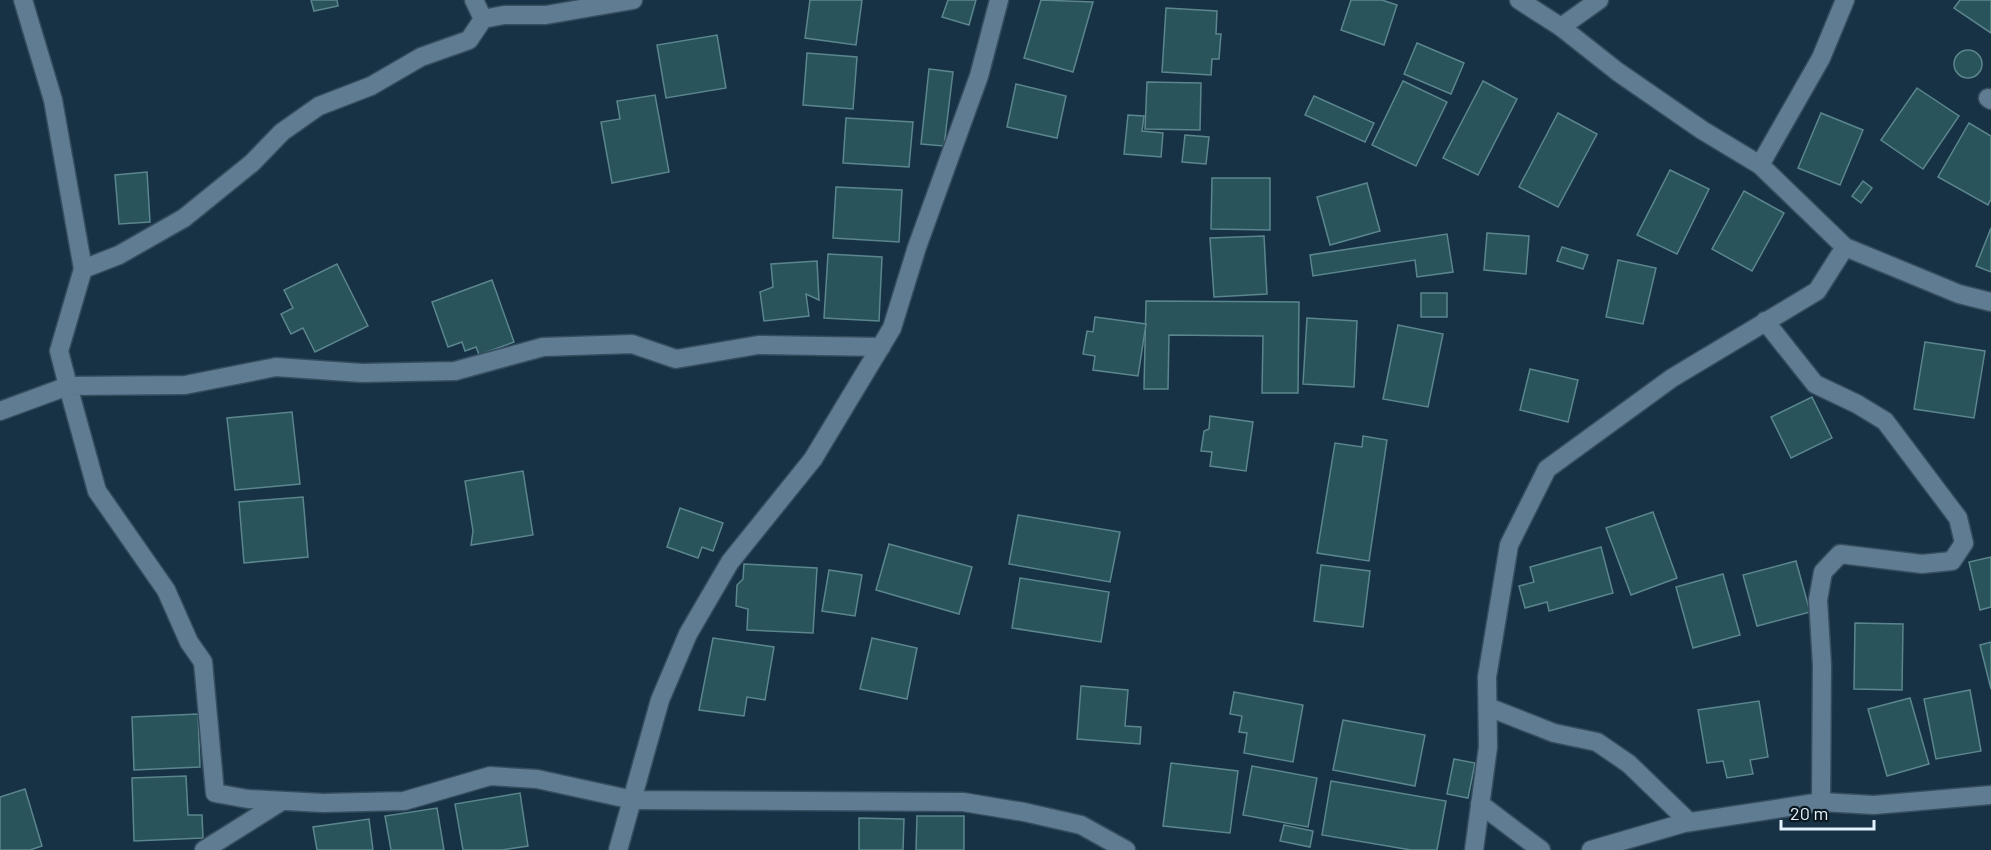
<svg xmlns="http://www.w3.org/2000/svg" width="1991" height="850" font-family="Barlow,sans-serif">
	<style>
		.building { fill: #2a545b; stroke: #5b868d; stroke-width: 1.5 }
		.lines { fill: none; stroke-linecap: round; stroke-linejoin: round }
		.minor-casing { stroke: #364d5e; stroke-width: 21 }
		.minor { stroke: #5f7c92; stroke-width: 18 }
	</style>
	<rect width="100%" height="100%" fill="#173245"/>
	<g class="building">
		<polygon points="311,0 337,0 338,6 314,11"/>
		<polygon points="810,0 862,0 856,45 805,38"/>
		<polygon points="948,0 976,0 969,25 942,17"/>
		<polygon points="1041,0 1093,2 1073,72 1024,58"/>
		<polygon points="1351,0 1382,0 1397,5 1384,45 1341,30"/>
		<polygon points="1960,0 1991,0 1991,33 1954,8"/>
		<polygon points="1166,8 1217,11 1216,34 1221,34 1219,59 1212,59 1211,75 1162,72"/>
		<polygon points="717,35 726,88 666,98 657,45"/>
		<polygon points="1417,43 1464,63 1451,94 1404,74"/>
		<circle cx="1968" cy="64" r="14"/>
		<polygon points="807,53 857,57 853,109 803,105"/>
		<polygon points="929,69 953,72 944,146 921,144"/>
		<polygon points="1403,81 1447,102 1416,166 1372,145"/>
		<polygon points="1483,81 1517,99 1478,175 1443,158"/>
		<polygon points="1147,82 1201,83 1200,130 1145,129"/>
		<polygon points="1016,84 1066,96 1057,138 1007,127"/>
		<polygon points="1917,88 1959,116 1923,169 1881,140"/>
		<polygon points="655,95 669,172 612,183 601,122 620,119 617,101"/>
		<polygon points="1314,96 1374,123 1365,142 1305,115"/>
		<polygon points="1558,113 1597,134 1558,207 1519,187"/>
		<polygon points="1821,113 1863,130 1840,185 1798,168"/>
		<polygon points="1128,115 1144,116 1142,131 1163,133 1161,157 1124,154"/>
		<polygon points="846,118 913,122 909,167 843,163"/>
		<polygon points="1969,123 1991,136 1991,199 1988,205 1938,177"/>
		<polygon points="1185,135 1209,137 1206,164 1182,162"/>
		<polygon points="1670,170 1709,189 1677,254 1637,235"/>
		<polygon points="147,172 150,222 119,224 115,175"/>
		<polygon points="1212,178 1270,178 1270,230 1211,229"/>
		<polygon points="1863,181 1872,188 1861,203 1852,196"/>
		<polygon points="1367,183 1380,231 1330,245 1317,197"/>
		<polygon points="836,187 902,190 899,242 833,238"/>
		<polygon points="1744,191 1784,213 1752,271 1712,249"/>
		<polygon points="1991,228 1991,272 1976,266"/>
		<polygon points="1487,233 1529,236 1526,274 1484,270"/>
		<polygon points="1447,234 1453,272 1417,277 1415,260 1313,276 1310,255"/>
		<polygon points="1264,236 1267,294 1214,297 1210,238"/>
		<polygon points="1562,247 1588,255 1583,269 1557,261"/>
		<polygon points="828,254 882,257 879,321 824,318"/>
		<polygon points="1618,260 1656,268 1643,324 1606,317"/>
		<polygon points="817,261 819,300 806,294 809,316 764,321 760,292 773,287 771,264"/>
		<polygon points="337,264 368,326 315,352 303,328 291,334 281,314 293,308 284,290"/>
		<polygon points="492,280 514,342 479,355 476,347 465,351 462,342 448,347 432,302"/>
		<rect x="1421" y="293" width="26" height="24"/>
		<polygon points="1146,301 1299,302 1298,393 1262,393 1263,336 1169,335 1168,389 1144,389"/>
		<polygon points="1095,317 1146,324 1138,376 1093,370 1095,356 1083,354 1087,331 1093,332"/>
		<polygon points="1307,318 1357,321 1354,387 1303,384"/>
		<polygon points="1398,325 1443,334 1428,407 1383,399"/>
		<polygon points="1925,342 1985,351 1974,418 1914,409"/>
		<polygon points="1530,369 1578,380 1568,422 1520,410"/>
		<polygon points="1812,397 1832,438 1791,458 1771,417"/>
		<polygon points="292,412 300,484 235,490 227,418"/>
		<polygon points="1210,416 1253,422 1246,471 1210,466 1212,452 1201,451 1204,431 1209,429"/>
		<polygon points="1363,436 1387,440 1369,561 1317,553 1335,443 1362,447"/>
		<polygon points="523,471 533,535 471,545 473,531 465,481"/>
		<polygon points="303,497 308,557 244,563 239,502"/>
		<polygon points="680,508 723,523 713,551 702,547 698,558 667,547"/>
		<polygon points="1653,512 1677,578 1631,595 1606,528"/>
		<polygon points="1018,515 1120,532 1110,582 1009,564"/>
		<polygon points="889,544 972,567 959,614 876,590"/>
		<polygon points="1601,547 1613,593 1549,611 1547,602 1525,608 1519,586 1534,582 1530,567"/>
		<polygon points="1991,557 1991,607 1980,610 1969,562"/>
		<polygon points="1796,561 1810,612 1757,626 1743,575"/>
		<polygon points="744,564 817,568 813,633 747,630 748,609 736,606 737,585 743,579"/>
		<polygon points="1321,565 1370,571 1363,627 1314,621"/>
		<polygon points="829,570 862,575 855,616 822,611"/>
		<polygon points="1723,574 1740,635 1693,648 1676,587"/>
		<polygon points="1020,578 1109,592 1101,642 1012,628"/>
		<polygon points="1855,623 1903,624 1902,690 1854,689"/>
		<polygon points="713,638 774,647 765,700 747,697 744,716 699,710"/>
		<polygon points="872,638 917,648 907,699 860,689"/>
		<polygon points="1991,642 1991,689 1980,645"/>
		<polygon points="1081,686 1128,690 1125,726 1141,727 1140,744 1077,739"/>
		<polygon points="1970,690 1981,751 1936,759 1924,699"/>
		<polygon points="1234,692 1303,705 1293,762 1244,753 1247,733 1239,732 1242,716 1230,714"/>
		<polygon points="1910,698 1929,764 1887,776 1868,709"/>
		<polygon points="1759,701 1768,757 1750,760 1753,774 1727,778 1723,761 1707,763 1698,710"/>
		<polygon points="198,714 200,767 134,770 132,717"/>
		<polygon points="1343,720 1425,735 1415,786 1333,770"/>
		<polygon points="1454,759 1475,763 1468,798 1447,794"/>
		<polygon points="1171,763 1238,771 1230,833 1163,826"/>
		<polygon points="1252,766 1317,778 1308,827 1243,815"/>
		<polygon points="186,776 188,815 202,815 203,838 134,841 132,778"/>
		<polygon points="1331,781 1446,801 1437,850 1411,850 1322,835"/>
		<polygon points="25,789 42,846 30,850 0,850 0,797"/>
		<polygon points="520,793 528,846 502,850 463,850 455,804"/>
		<polygon points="437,808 444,850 391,850 385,816"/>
		<polygon points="917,816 964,816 964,850 916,850"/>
		<polygon points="859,818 904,819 903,850 859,850"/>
		<polygon points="369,819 373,850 317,850 313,827"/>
		<polygon points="1284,825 1313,831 1310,847 1280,841"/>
	</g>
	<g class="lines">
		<g class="minor-casing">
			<g id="minor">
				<polyline points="23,0 53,100 83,269"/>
				<polyline points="474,0 483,19"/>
				<polyline points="1519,0 1561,27 1618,72 1702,130 1760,165 1845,247 1959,294 1991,302"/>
				<polyline points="1561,27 1599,0"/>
				<polyline points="1988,98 1991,100"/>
				<polyline points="1760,165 1821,58 1845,0"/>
				<polyline points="1765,321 1815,384 1857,404 1885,421 1958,518 1964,543 1952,561 1922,564 1840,554 1823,572 1818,600 1822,665 1821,802"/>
				<polyline points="881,347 758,345 676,359 632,344 543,347 455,371 362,373 276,367 185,385 68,386 97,491 166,590 189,642 203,662 215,793 248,799 323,803 404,801 490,776 537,779 633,800 963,802 1024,812 1081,825 1126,850"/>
				<polyline points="0,411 68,386 59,351 83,269 119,255 184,218 252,163 282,132 319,106 371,86 421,57 469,40 483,19 504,15 546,15 633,0"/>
				<polyline points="1488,707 1554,733 1597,742 1629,764 1689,822"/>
				<polyline points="1480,804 1541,850"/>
				<polyline points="204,850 282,801"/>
				<polyline points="618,850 660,700 688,634 730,562 813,459 892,328 917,247 979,76 999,0"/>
				<polyline points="1474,850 1488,747 1487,677 1509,545 1547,469 1672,378 1817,291 1845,247"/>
				<polyline points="1591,850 1684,823 1821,802 1874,805 1991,795"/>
			</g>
		</g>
		<use href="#minor" class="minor"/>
	</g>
	<path d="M1781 820v9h93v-9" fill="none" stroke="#e2f2fe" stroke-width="3"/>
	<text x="1790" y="820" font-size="18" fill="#e2f2fe" stroke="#0d1921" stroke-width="4.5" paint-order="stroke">20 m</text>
</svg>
